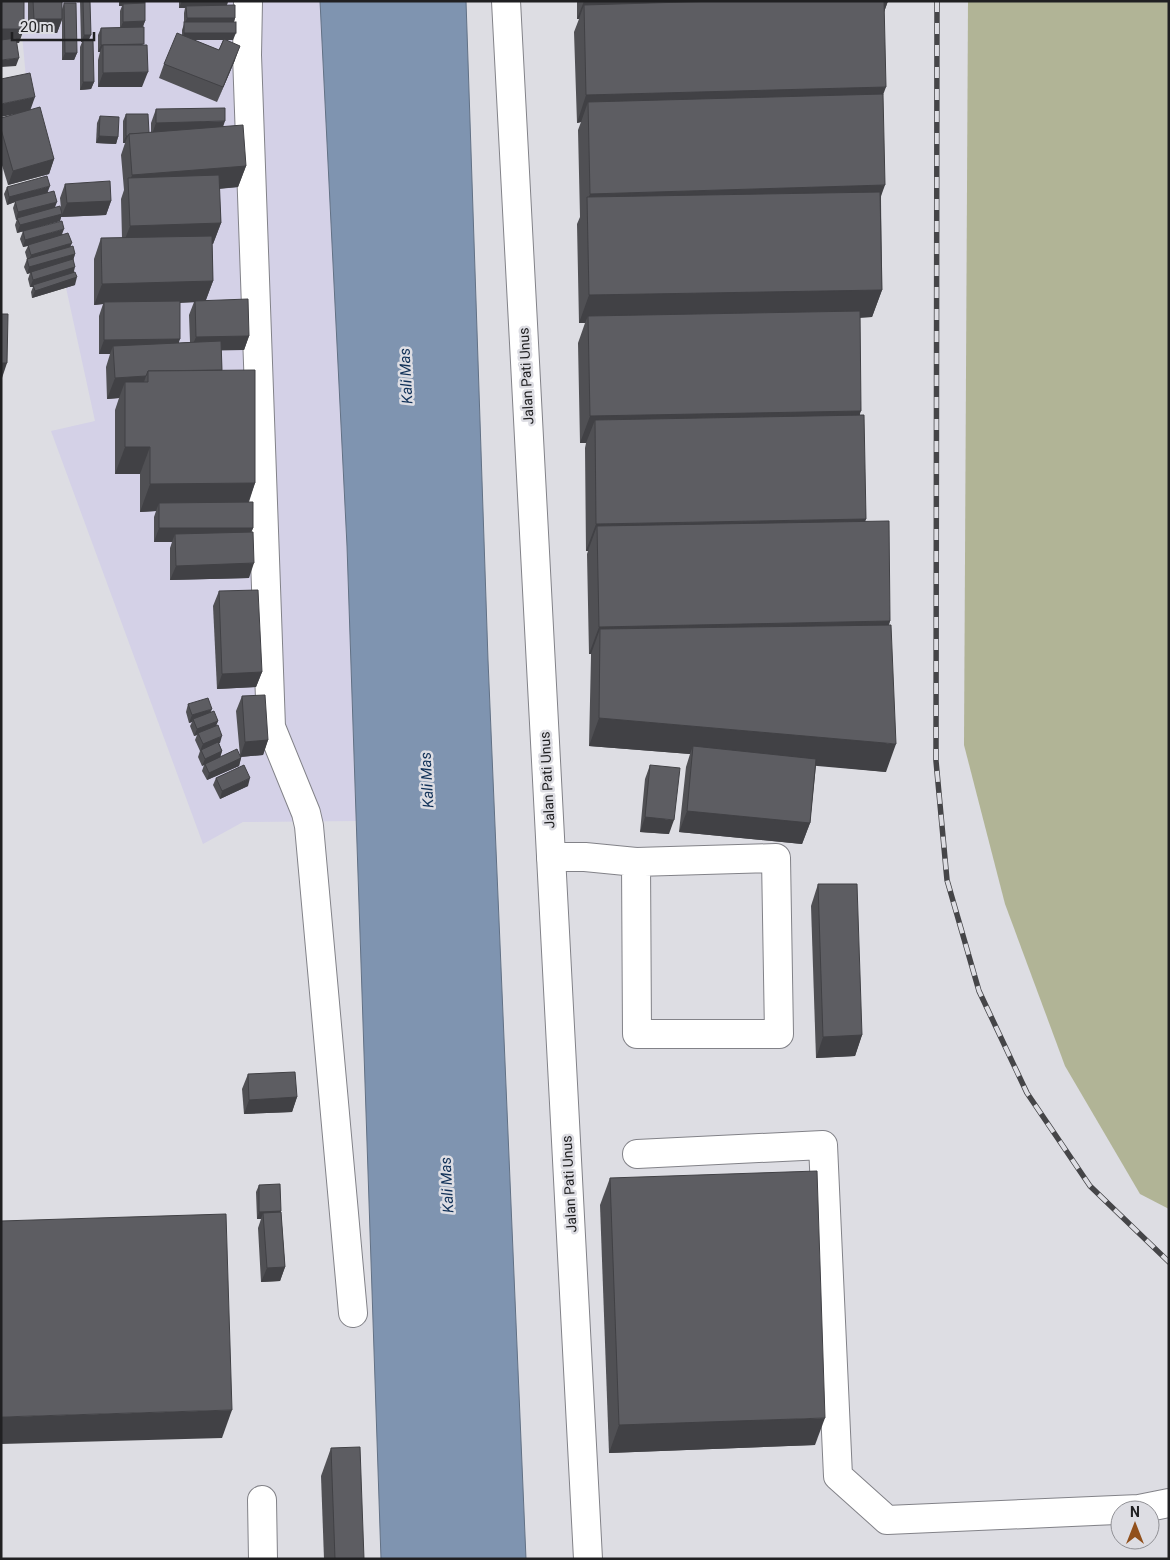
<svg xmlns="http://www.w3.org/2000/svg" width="1170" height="1560" font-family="Roboto,sans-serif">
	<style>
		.industrial { fill: #d4d1e7 }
		.green { fill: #b1b496 }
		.water { fill: #7f94b0; stroke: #627185 }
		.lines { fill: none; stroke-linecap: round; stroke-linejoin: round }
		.minor-casing { stroke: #828288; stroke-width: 30 }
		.minor { stroke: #fff; stroke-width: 28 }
		.rail-casing { stroke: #454548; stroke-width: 5.5 }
		.rail { stroke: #dddde3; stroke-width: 4; stroke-dasharray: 11; stroke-linecap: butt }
		.wall { fill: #505054; fill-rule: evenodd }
		.shaded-wall { fill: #414145 }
		.building { fill: #5d5d62; stroke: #414145 }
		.labels { text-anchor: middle; stroke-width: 5; stroke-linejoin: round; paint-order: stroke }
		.street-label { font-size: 14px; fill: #202022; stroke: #dddde3 }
		.water-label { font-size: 15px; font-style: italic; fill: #113158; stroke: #dddde3 }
	</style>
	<rect width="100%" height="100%" fill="#dddde3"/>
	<polygon class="industrial" points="19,1 320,1 347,546 356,821 243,822 203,844 51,431 95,421 30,122"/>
	<polygon class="green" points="968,1 1169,1 1169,1209 1140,1194 1065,1066 1005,904 964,745"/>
	<polygon class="water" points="320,1 466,1 488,660 526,1559 381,1559 347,546"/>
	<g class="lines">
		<g class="minor-casing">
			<g id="minor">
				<polyline points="248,1 247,55 271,727 306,813 309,826 353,1313"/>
				<polyline points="506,1 588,1559"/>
				<polyline points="551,857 585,857 636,862 776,858 779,1034 637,1034 636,862"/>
				<polyline points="637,1154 823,1145 838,1476 887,1520 1139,1509 1169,1503"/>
				<polyline points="262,1500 263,1559"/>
			</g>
		</g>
		<use href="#minor" class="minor"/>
		<g class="rail-casing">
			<polyline id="rail" points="937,1 936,761 947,880 979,991 1027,1093 1090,1186 1169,1262"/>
		</g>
		<use href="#rail" class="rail"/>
	</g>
	<g class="wall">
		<polygon points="28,1 62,1 62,9 64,3 77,53 74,60 62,60 62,20 57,33 28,33"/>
		<polygon points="80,1 90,1 89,40 94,82 91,89 80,90 80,47 82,42 81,42"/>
		<polygon points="119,1 146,1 145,3 145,21 143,27 142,87 98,87 98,60 100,52 98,52 98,35 101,28 120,28 120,11 122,6 119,6"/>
		<path d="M179,1H228L227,5L235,18L234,22L233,40H226L235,60L217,102L159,78L164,64L182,35V30L184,24V13L185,8H179ZM194,40H223L219,50Z"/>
		<polygon points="577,1 888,1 884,12 881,199 882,290 872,317 860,318 860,415 866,519 865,521 890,621 889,625 886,772 816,765 810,823 802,844 679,832 686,767 690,754 589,746 591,656 591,654 589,654 587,554 588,551 586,551 585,448 586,443 580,443 578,343 585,323 579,323 577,224 580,217 578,130 581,122 577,123 574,32 579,19 577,19"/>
		<path d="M156,109L223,127L246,166L238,187L219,189L221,223L213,244H212L213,281L206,300L249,336L244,350H221L222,370L255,483L249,502L253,528L251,532L249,578L170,580V548L172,542H154V517L156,511L140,512V474H115V410L119,398L107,399L106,367L110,354H99V316L103,304L94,305V259L101,238H122L121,199L124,190L121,155L125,143H123V121L126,114L149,133L151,132V123ZM194,302L189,315L190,342L179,343L180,303Z"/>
		<polygon points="31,110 54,159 49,174 8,185 1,162 1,118"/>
		<polygon points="100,116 118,137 116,144 96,143 97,123"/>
		<polygon points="65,184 111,201 106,215 61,217 61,216 60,221 17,233 15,225 17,219 16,220 13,208 15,202 7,205 4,194 7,187 48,192 55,207 61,209 60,198"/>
		<polygon points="23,231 62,234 75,254 73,260 75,285 32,298 31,292 33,287 30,287 28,279 30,273 27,274 24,267 27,259 25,252 28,246 23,247 20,239"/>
		<polygon points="219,591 262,672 256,687 217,689 213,606"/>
		<polygon points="242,696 268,740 263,755 240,757 241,758 239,766 207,780 202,771 204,765 202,766 198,757 200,751 195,740 197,735 194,736 190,726 192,722 189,723 186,712 188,704 211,712 218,721 216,725 220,743 219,743 222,751 220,757 240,756 236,711"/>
		<polygon points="650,765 669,834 640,832 645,779"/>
		<polygon points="216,778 248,786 220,799 213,785"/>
		<polygon points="818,884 862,1035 855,1056 816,1058 811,906"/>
		<polygon points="248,1074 297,1097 292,1112 244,1114 242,1089"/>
		<polygon points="610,1178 815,1445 609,1453 600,1205"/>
		<polygon points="259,1185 281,1211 285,1267 280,1281 261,1282 258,1228 261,1219 257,1219 256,1192"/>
		<polygon points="331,1448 364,1559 324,1559 321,1476"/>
	</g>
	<g class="shaded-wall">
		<polygon points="120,1 146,1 144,6 123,4 122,6 119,6"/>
		<polygon points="182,1 228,1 226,8 186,6 185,8 179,8"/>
		<polygon points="584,1 888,1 884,12 584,5 579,19 577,19"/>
		<polygon points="187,18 235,18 233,25 184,26"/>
		<polygon points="34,19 62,19 57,33 28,33"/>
		<polygon points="145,21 142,28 120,29 123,22"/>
		<polygon points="1,29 24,29 19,43 1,43"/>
		<polygon points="184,33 236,33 233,40 182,40"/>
		<polygon points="84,35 91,35 88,42 83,40 82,42 81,42"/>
		<polygon points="144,44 103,45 100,52 98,52 101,45"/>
		<polygon points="240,46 235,60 217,102 223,87"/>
		<polygon points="65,53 77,53 74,60 62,60"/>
		<polygon points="19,58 16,66 1,67 1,60"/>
		<polygon points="148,72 142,87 98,87 103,73"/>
		<polygon points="83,82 94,82 91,89 80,90"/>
		<polygon points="886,87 876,114 588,102 581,122 577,123 586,95"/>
		<polygon points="35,97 30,111 1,117 1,104"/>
		<polygon points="225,121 220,136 151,137 156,123"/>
		<polygon points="99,136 118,137 116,144 96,143"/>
		<polygon points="126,136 128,136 125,143 123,143"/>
		<polygon points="54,159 49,174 8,185 13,171"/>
		<polygon points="246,166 238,187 129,196 129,184 132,175"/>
		<polygon points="885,185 875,213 587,201 590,194"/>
		<polygon points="50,186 47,194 15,201 15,202 7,205 9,197"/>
		<polygon points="111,201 106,215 61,217 67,203"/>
		<polygon points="57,202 54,210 16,220 18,212"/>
		<polygon points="62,214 60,221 17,233 20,225"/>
		<polygon points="221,223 213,244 122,247 130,226"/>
		<polygon points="64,229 61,237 23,247 25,240"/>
		<polygon points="72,243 69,250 28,263 31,255"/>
		<polygon points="75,254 73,261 27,274 29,267"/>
		<polygon points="75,267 73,275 33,285 33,287 30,287 33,280"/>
		<polygon points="77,277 75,285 32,298 35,291"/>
		<polygon points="213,281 205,302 104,304 104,302 103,304 94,305 102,284"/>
		<polygon points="882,290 872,317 588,323 588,316 585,323 579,323 589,295"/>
		<polygon points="249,336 244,350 190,351 196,337"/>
		<polygon points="180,339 175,354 113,346 110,354 99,354 104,340"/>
		<polygon points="1,363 7,363 2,378 1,378"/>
		<polygon points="146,376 139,397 125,382 119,398 107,399 115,378"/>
		<polygon points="861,411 851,438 595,420 586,443 580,443 590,416"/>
		<polygon points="125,447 150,447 140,474 115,474"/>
		<polygon points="255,483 245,511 159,503 156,511 140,512 150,484"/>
		<polygon points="866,519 856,546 597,526 588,551 586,551 596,524"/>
		<polygon points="159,528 253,528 248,542 175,534 172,542 154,542"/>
		<polygon points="254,563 249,578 170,580 176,566"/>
		<polygon points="890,621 880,649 600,629 591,654 589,654 599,627"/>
		<polygon points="262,672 256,687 217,689 222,674"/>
		<polygon points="212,709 209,716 193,719 192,722 189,723 192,715"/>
		<polygon points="599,718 896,744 886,772 692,755 693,746 690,754 589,746"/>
		<polygon points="218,721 215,729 198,733 197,735 194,736 197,729"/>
		<polygon points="222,736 220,743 200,751 203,744"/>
		<polygon points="268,740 263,755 240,757 245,742"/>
		<polygon points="222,751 220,758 205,764 204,765 202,766 205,759"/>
		<polygon points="241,758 239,766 207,780 209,773"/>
		<polygon points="250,778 248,786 220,799 222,791"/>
		<polygon points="687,811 810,823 802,844 679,832"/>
		<polygon points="645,817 674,820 669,834 640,832"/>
		<polygon points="862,1035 855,1056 816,1058 823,1037"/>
		<polygon points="297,1097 292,1112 244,1114 249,1100"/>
		<polygon points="281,1211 278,1218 263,1213 261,1219 257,1219 259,1212"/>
		<polygon points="285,1267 280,1281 261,1282 267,1268"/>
		<polygon points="232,1410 222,1438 1,1444 1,1417"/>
		<polygon points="825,1418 815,1445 609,1453 619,1425"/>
	</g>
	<g class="building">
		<rect x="1" y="1" width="23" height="28"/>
		<polygon points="33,1 62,1 62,19 34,19"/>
		<polygon points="83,1 90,1 91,35 84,35"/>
		<polygon points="718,1 884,1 886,87 586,95 584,5"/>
		<polygon points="64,3 76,3 77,53 65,53"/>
		<polygon points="145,3 145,21 123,22 123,4"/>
		<polygon points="235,5 235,18 187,18 186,6"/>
		<rect x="184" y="22" width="52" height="11"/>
		<polygon points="144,27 144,44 101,45 101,28"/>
		<polygon points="177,33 219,50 224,39 240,46 223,87 164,64"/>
		<polygon points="16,38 19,58 1,60 1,40"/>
		<polygon points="83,40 93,40 94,82 83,82"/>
		<polygon points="103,45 147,45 148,72 103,73"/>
		<polygon points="30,73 35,97 1,104 1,79"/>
		<polygon points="883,94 885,185 590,194 588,102"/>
		<polygon points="40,107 54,159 13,171 1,129 1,118"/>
		<polygon points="225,108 225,121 156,123 156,109"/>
		<polygon points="126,114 148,114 149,133 129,134 128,136 126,136"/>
		<polygon points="100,116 119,117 118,137 99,136"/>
		<polygon points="243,125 246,166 132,175 129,134"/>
		<polygon points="219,175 221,223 130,226 128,178"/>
		<polygon points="47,176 50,186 9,197 7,187"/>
		<polygon points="110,181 111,201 67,203 65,184"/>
		<polygon points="54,191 57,202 18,212 15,201"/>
		<polygon points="880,192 882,290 589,295 587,197"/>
		<polygon points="60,206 62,214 20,225 17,218"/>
		<polygon points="62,221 64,229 25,240 23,231"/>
		<polygon points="68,233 72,243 31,255 28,245"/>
		<polygon points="212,236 213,281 102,284 101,238"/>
		<polygon points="73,246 75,254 29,267 27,259"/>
		<polygon points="73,259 75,267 33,280 31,272"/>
		<polygon points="75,272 77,277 35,291 33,285"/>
		<polygon points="248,299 249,336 196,337 195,301"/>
		<polygon points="180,301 180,339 104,340 104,302"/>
		<polygon points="860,311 861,411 590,416 588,316"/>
		<polygon points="1,314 8,314 7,363 1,363"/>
		<polygon points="221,341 222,370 148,371 146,376 115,378 113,346"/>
		<polygon points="255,370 255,483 150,484 150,447 125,447 125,382 148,382 148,371"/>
		<polygon points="864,415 866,519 596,524 595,420"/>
		<polygon points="253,502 253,528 159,528 159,503"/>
		<polygon points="889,521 890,621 599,627 597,526"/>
		<polygon points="253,532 254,563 176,566 175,534"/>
		<polygon points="258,590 262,672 222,674 219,591"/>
		<polygon points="891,625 896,744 599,718 600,629"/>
		<polygon points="265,695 268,740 245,742 242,696"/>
		<polygon points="208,698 212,709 192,715 188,704"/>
		<polygon points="214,711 218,721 197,729 193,719"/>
		<polygon points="218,725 222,736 203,744 198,733"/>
		<polygon points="218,742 222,751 205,759 201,750"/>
		<polygon points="693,746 816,759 810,823 687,811"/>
		<polygon points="237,749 241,758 209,773 205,764"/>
		<polygon points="244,765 250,778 222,791 216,778"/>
		<polygon points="650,765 680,768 674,820 645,817"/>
		<polygon points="818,884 857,884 862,1035 823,1037"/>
		<polygon points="295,1072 297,1097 249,1100 248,1074"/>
		<polygon points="817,1171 825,1418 619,1425 610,1178"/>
		<polygon points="280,1184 281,1211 259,1212 259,1185"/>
		<polygon points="281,1212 285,1267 267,1268 263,1213"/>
		<polygon points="226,1214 232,1410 1,1417 1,1221"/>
		<polygon points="360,1447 364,1559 335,1559 331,1448"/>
	</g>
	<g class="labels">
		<g class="street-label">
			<text transform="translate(526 376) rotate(-93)" y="5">Jalan Pati Unus</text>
			<text transform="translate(547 780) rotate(-93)" y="5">Jalan Pati Unus</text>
			<text transform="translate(569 1184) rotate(-93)" y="5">Jalan Pati Unus</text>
		</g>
		<g class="water-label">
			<text transform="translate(406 376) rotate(-93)" y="5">Kali Mas</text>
			<text transform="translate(427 780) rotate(-93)" y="5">Kali Mas</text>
			<text transform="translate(447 1185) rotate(-93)" y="5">Kali Mas</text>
		</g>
	</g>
	<rect width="1170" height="1560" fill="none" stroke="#202022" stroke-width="5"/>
	<g transform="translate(1135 1525)"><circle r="24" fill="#dddde3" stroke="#919196"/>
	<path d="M0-4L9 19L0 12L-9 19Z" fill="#91501c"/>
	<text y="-8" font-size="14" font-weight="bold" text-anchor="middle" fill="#202022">N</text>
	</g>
	<path d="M12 32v8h82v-8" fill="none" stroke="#202022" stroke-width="2.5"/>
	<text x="20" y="32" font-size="15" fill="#202022" stroke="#dddde3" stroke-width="4" paint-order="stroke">20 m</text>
</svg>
